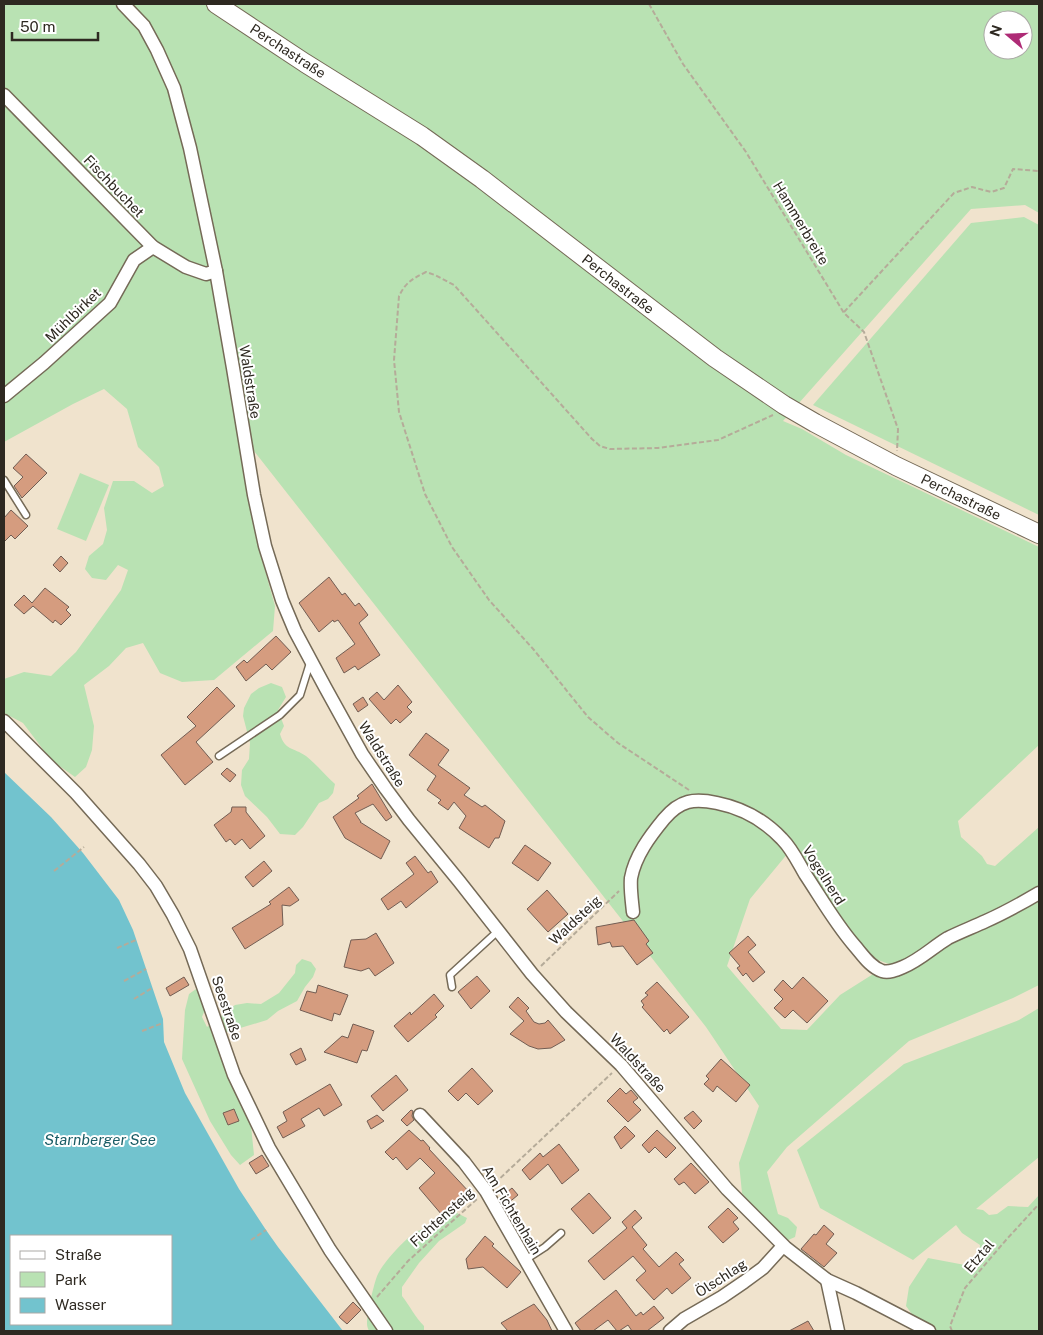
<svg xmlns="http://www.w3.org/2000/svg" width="1043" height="1335" font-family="'Public Sans',sans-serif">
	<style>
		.green { fill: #b9e2b3; fill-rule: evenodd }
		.water { fill: #72c3ce; fill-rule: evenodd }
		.building { fill: #d59c7f; stroke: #725d53 }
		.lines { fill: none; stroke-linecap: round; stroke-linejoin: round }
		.service-casing { stroke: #756a57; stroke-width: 9 }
		.minor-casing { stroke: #756a57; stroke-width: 15 }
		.secondary-casing { stroke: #756a57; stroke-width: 20 }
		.path { stroke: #b5ab99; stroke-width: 2; stroke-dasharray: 5 2.5; stroke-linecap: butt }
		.service { stroke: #fff; stroke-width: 6 }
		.minor { stroke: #fff; stroke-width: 12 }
		.secondary { stroke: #fff; stroke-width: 18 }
		.labels { text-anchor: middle; stroke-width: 4; stroke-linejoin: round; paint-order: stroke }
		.street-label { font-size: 14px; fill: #2e2921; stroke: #fff }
		.water-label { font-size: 15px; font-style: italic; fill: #1a5d66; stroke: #fff }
	</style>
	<rect width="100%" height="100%" fill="#f0e3cd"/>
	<g class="green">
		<path d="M4,4H1039V213L1025,205L971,209L783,421L802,429L846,455L1039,547V745L958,821L961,837L982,856L987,864L995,866L1039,827V985L1013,998L909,1041L787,1147L767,1172L778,1214L788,1218L797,1227L795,1237L786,1241L763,1220L742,1193L739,1163L759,1106L706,1027L236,428L256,538L275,606L273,631L214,680L182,682L160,673L143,643L126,648L109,666L84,685L94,726L92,750L86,767L75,777L51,760L23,723L4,713V679L24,672L51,676L76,652L106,611L121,590L128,570L118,565L106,580L92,578L85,569L89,556L103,544L107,530L104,508L113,481H134L152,493L164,486L159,467L138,447L127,409L104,389L73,404L4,442ZM993,20H1023V50H993ZM793,847L837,916L866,951L878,960L889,964L840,995L807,1030L781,1029L727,966L750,899Z"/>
		<polygon points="1024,217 1039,225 1039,515 813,405 971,223"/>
		<polygon points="80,473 109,485 86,541 57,529"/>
		<path d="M271,683L282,687L286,697L278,710L284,726L280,734C285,751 293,747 306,756C315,763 325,775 335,784L333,793L328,799L319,803L303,827L295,835L280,834L267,817L245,796L241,785L242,770L249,759L250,743L243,716L244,708L251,694L259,688Z"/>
		<polygon points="302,959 311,962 316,969 313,977 305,987 297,1001 278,1011 267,1020 227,1032 218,1046 222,1060 250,1116 254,1155 240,1165 231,1155 210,1121 182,1059 185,1010 189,994 196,989 207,1004 202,1017 207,1027 235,1005 247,1003 261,1004 279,993 295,973 296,965"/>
		<polygon points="1039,1008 1039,1157 976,1209 983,1210 989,1215 997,1214 1008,1206 1028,1207 1039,1195 1039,1331 924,1331 906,1306 909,1287 928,1258 965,1265 979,1259 980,1245 962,1233 956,1225 913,1260 820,1208 797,1150 904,1064 1019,1020"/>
		<path d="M457,1213L467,1218L465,1223L439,1241L419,1263L402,1287V1296C410,1306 415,1317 424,1326V1331H369C368,1329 367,1326 367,1324C367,1314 374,1282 378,1274C384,1262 406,1237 418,1231C424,1228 431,1228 437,1228L443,1222Z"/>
	</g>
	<path class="water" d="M4,772L51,817L83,853L119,900L133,930L163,1019L164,1042L185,1093L239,1189L266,1230L278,1247L343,1331H4ZM11,1236H171V1324H11Z"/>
	<g class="building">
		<polygon points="26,454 47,473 22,498 14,486 23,477 13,468"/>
		<polygon points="11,510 28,526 15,539 11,535 4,542 4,518"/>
		<polygon points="61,556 68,563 60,572 53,565"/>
		<polygon points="329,577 342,595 345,593 355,606 359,603 368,615 359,623 380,655 358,670 355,666 344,673 336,658 355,644 338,620 334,622 333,620 319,632 299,603"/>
		<polygon points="45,588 69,607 66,610 71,615 61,625 55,620 53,623 33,606 24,614 14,605 24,595 32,603"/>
		<polygon points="276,636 291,652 272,670 266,664 246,681 236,667 244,660 247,663"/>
		<polygon points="398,685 412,702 407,707 412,712 400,723 396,719 391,724 369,699 377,692 384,700"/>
		<polygon points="217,687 235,706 196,742 213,762 185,785 161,755 196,726 187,717"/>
		<polygon points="363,697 368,705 358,712 353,704"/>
		<polygon points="426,733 449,750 438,765 470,788 464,795 482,807 485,805 505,821 499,838 495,838 489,848 459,828 466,816 454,802 448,810 438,803 441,800 427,790 436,776 409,755"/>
		<polygon points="227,768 236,775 230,782 221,774"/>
		<polygon points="372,784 392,817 386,821 373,804 355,813 361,822 360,822 390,841 381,859 345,838 333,817 359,798 357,796"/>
		<polygon points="232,807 246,807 246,812 265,836 250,849 242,839 235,845 230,839 226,842 214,825 231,812"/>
		<polygon points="525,845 551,863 538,881 512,863"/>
		<polygon points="415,856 428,873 431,871 438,882 406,908 401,901 388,910 381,899 414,874 406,863"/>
		<polygon points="264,861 272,871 253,887 245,877"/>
		<polygon points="289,887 299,900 290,906 282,905 283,925 245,949 232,928 271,904 269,902"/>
		<polygon points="547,890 568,914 548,932 527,909"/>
		<polygon points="634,920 649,941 646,944 653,953 637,965 623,946 612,947 610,942 598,945 596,927"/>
		<polygon points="376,933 394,963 375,976 369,968 361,971 344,967 351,940 366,939"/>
		<polygon points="748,936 756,945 748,952 765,972 753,982 746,973 743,976 737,968 740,966 729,953"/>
		<polygon points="477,976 490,991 471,1009 458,992"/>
		<polygon points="184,977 189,985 170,996 166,988"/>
		<polygon points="803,977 828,1001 807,1023 793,1010 785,1018 774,1008 783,999 774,990 783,980 792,989"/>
		<polygon points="657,982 689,1017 670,1034 667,1029 664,1032 642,1007 644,1005 641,1001 648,995 645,993"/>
		<polygon points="318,985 348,995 340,1015 334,1013 332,1021 300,1010 307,991 316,993"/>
		<polygon points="434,994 444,1006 435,1015 437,1017 408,1042 394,1026 410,1012 411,1015"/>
		<polygon points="518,997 529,1008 526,1011 534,1022 539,1024 545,1023 548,1020 565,1040 551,1048 538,1049 529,1046 510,1034 524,1021 509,1007"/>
		<polygon points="353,1024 374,1031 367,1051 362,1050 357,1063 324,1052 342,1036 348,1038"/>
		<polygon points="301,1048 306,1060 296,1065 290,1054"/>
		<polygon points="721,1059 750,1085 736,1102 717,1086 713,1092 704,1084 709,1079 706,1076"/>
		<polygon points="472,1068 493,1091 478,1105 466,1093 458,1101 448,1091"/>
		<polygon points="396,1075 408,1090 383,1111 371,1096"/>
		<polygon points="330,1084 342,1105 324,1116 319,1108 301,1119 305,1126 283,1138 277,1127 287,1121 283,1112"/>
		<polygon points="620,1088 626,1094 631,1090 638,1098 633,1102 641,1110 628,1122 607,1101"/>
		<polygon points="234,1109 239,1121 228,1125 223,1113"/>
		<polygon points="411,1110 413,1111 412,1116 414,1120 407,1126 401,1120"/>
		<polygon points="693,1111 702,1121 694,1129 684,1118"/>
		<polygon points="377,1115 384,1121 371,1129 367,1121"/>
		<polygon points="625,1126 635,1136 621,1149 614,1137"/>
		<polygon points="409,1130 421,1141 423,1140 430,1148 429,1149 471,1194 460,1204 458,1201 442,1215 419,1188 435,1173 420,1158 407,1170 396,1157 393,1160 385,1152"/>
		<polygon points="657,1130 676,1148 666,1158 655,1147 649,1153 642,1145"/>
		<polygon points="559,1144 579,1170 562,1184 548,1164 530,1180 522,1170 540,1153 543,1157"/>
		<polygon points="262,1155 269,1166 256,1174 249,1163"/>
		<polygon points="691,1163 709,1182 695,1194 684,1182 679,1185 674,1179"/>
		<polygon points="512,1188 518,1195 507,1204 501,1197"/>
		<polygon points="589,1193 611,1218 593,1234 571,1209"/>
		<polygon points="728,1208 738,1218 733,1222 739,1229 723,1243 708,1227"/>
		<polygon points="635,1210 642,1218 632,1227 647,1245 643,1249 659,1267 676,1252 684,1260 679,1264 691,1278 672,1294 667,1288 654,1300 636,1280 646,1271 633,1256 604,1280 588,1261 627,1228 622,1222"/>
		<polygon points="824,1225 834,1234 826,1244 837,1253 824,1267 801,1249 814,1234 816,1235"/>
		<polygon points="485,1236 494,1244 492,1246 521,1272 507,1288 483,1267 468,1269 466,1259"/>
		<polygon points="616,1290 636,1316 641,1312 643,1315 654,1306 664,1318 647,1331 632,1331 628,1325 619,1331 617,1331 608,1320 593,1331 581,1331 575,1323"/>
		<polygon points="353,1302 361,1310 347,1324 339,1317"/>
		<polygon points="534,1304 547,1320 552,1331 508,1331 501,1323"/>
		<polygon points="808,1321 814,1331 789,1331"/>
	</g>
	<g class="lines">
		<g class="service-casing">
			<g id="service">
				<polyline points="4,480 26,515"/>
				<polyline points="219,756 280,715 300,695 310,663"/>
				<polyline points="452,987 450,975 498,931"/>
				<polyline points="525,1260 545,1247 561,1233"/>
			</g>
		</g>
		<g class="minor-casing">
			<g id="minor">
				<polyline points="123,4 144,26 157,50 174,88 190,148 216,271 233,368 254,495 265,546 282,600 295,631 325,687 362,754 386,789 409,820 459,881 532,974 566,1012 621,1065 727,1189 786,1248 827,1280 856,1293 929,1331"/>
				<polyline points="4,95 153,247 186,267 206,274 216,271"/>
				<polyline points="4,396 44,363 110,303 134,260 153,247"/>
				<polyline points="4,721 76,793 139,864 156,886 173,915 190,949 234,1075 269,1148 330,1250 386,1331"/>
				<path d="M633,912C632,901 630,889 631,878C635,856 650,836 664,819C680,800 694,798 717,803C742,808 765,821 782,839C792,849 798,862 805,874C821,898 835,923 854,945C862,954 870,967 882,971C889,973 896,970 903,967C920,960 933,947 948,938C960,932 973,927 986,921C1004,913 1022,903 1039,893"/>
				<polyline points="420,1115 464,1162 486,1191 566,1331"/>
				<polyline points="827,1280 838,1331"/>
				<polyline points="670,1331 684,1319 722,1297 744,1282 763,1268 783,1246"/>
			</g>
		</g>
		<g class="secondary-casing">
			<polyline id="secondary" points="216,4 305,63 422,136 482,179 664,319 715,358 784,405 815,423 896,466 1039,534"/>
		</g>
		<g class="path">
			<polyline points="649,4 683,64 746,152 844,313 864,332 898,429 897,451"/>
			<polyline points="844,312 954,193 972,187 991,192 1004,188 1013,169 1039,171"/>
			<path d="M689,790L618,743L588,717L534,650L489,600L452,547L425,494L399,412L394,360L399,296C406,282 412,279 426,272L435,275L454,285L592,439L600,446L610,449L658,448L718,440L773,415"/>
			<polyline points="54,871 84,847"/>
			<polyline points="117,948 136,940"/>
			<polyline points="541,966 619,891"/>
			<polyline points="124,981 146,969"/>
			<polyline points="134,999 152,988"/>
			<polyline points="142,1031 163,1023"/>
			<polyline points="495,1183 612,1073"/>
			<polyline points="251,1240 266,1230"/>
			<polyline points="377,1297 408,1261 477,1199"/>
			<polyline points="952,1331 950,1326 965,1288 1006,1240 1039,1204"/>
		</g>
		<use href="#service" class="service"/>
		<use href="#minor" class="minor"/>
		<use href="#secondary" class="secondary"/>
	</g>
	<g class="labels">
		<g class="street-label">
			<text transform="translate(288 51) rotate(33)" y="5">Perchastraße</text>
			<text transform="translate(114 186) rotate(46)" y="5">Fischbuchet</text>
			<text transform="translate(801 223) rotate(59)" y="5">Hammerbreite</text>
			<text transform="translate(618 284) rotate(38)" y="5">Perchastraße</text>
			<text transform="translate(73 315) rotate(-44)" y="5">Mühlbirket</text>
			<text transform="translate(250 382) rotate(81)" y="5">Waldstraße</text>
			<text transform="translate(961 497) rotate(26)" y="5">Perchastraße</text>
			<text transform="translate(382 754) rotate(58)" y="5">Waldstraße</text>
			<text transform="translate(824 875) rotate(58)" y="5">Vogelherd</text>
			<text transform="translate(575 920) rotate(-43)" y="5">Waldsteig</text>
			<text transform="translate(227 1008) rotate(71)" y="5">Seestraße</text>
			<text transform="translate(638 1063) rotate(47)" y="5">Waldstraße</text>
			<text transform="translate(512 1210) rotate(59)" y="5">Am Fichtenhain</text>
			<text transform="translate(442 1217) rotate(-42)" y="5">Fichtensteig</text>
			<text transform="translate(979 1256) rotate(-50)" y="5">Etztal</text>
			<text transform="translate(721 1278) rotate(-33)" y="5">Ölschlag</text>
		</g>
		<g class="water-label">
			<text x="100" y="1145">Starnberger See</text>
		</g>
	</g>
	<rect width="1043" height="1335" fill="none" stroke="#2e2921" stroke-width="10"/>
	<rect x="10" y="1235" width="162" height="90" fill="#ffffff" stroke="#aba9a6"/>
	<rect x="20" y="1251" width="25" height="8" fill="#ffffff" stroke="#aba9a6"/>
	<text x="55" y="1260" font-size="15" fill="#2e2921">Straße</text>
	<rect x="20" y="1272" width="25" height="15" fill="#b9e2b3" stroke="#aba9a6"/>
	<text x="55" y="1285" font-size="15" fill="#2e2921">Park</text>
	<rect x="20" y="1298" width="25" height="15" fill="#72c3ce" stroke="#aba9a6"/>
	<text x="55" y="1310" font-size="15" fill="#2e2921">Wasser</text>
	<g transform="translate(1008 35) rotate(289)"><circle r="24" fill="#ffffff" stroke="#aba9a6"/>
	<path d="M0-4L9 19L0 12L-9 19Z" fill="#ae2b76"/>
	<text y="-8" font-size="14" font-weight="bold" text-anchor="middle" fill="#2e2921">N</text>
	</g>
	<path d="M12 32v8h86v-8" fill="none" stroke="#2e2921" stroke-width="2.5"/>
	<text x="20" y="32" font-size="15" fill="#2e2921" stroke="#ffffff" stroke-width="4" paint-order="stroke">50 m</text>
</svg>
